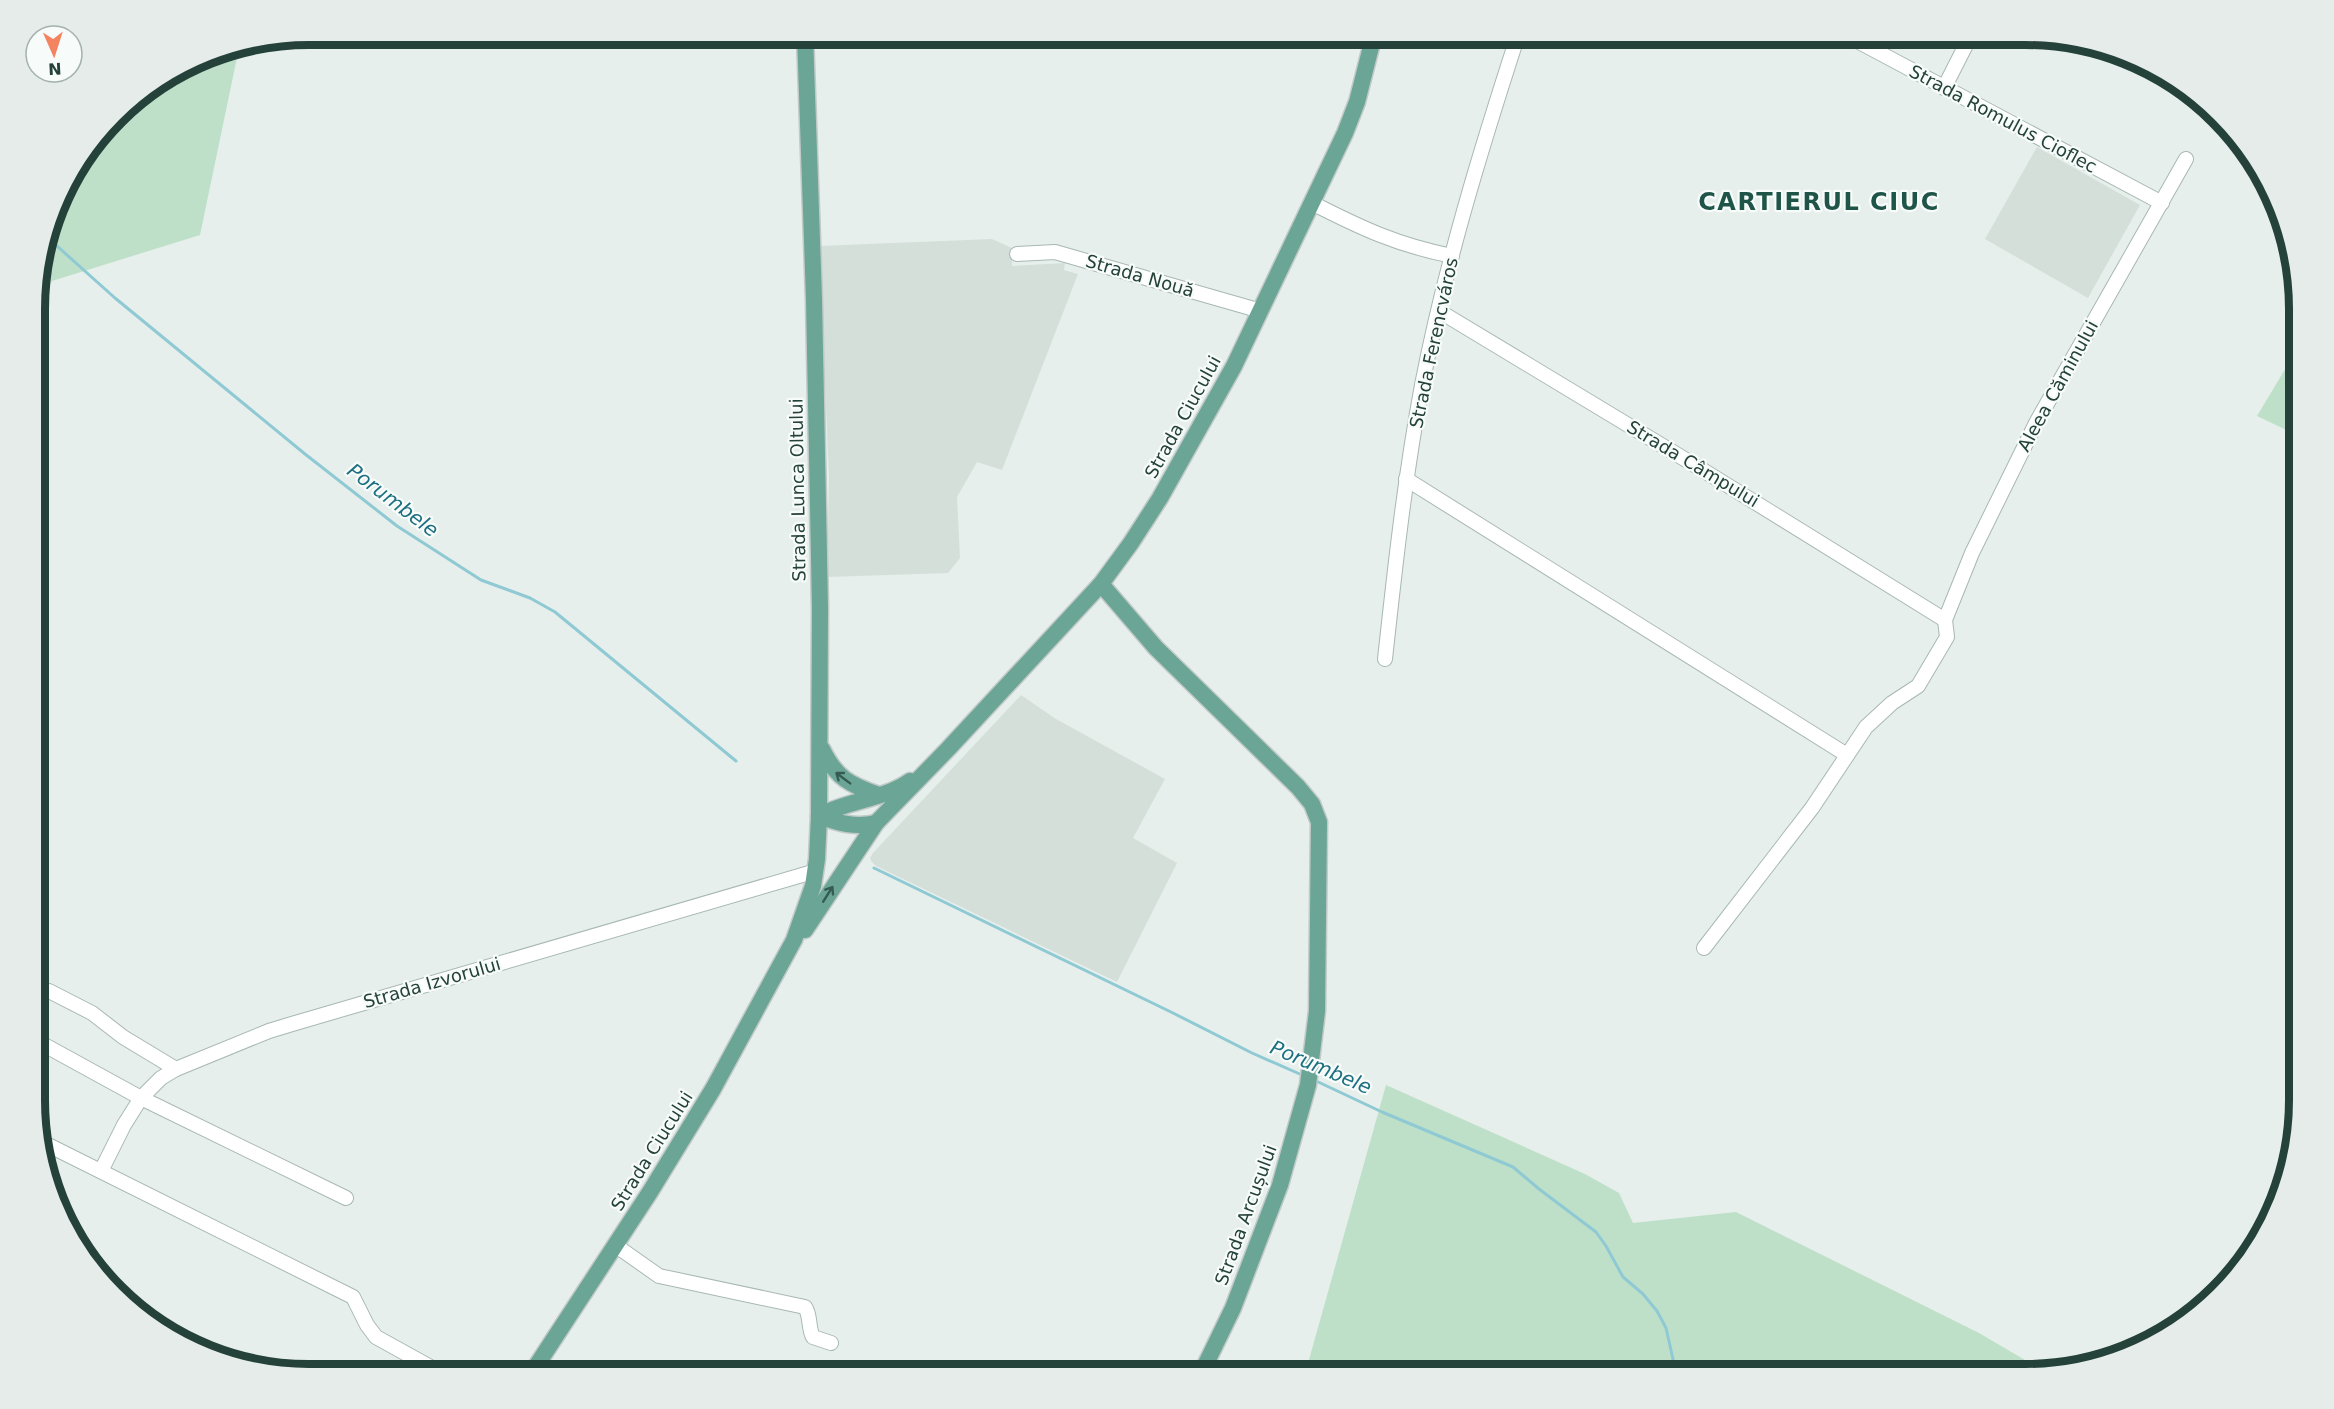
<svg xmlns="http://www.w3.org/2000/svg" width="2334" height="1409" font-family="'DejaVu Sans',sans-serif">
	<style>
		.built { fill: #d4dfda }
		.green { fill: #bfe0c8 }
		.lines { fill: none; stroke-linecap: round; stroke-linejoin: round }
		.stream { stroke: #8ec9d4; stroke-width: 3 }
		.minor-casing { stroke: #a8b8b2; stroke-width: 16 }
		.major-casing { stroke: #c2cac8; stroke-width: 19 }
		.minor { stroke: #fff; stroke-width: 14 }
		.major { stroke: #6aa596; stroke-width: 16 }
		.oneway { stroke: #365b51 }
		.labels { text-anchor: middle; stroke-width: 4.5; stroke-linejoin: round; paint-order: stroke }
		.street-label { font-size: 18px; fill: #24423a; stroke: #f7fbf9 }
		.water-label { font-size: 20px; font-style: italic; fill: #1c6f80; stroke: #f7fbf9 }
		.district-label { font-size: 24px; font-weight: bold; letter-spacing: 1.5px; fill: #1f5548; stroke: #f7fbf9 }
		.rim { fill: none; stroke: #24423a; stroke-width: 8 }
	</style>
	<rect width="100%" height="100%" fill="#e6efeb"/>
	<g class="built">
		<polygon points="2037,147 2140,205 2088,298 1985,239"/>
		<polygon points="992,239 1012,248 1012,266 1065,263 1064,270 1078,274 1002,470 977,462 957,497 960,558 948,573 827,577 829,477 819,246"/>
		<polygon points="1021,695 1056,719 1165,779 1133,838 1177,863 1117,982 876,866 872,862 870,858 873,853"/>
	</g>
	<g class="green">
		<polygon points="239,48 200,235 52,281 37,306 37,273 63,187 128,103 204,55"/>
		<polygon points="2299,346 2299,436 2257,416"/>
		<polygon points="1386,1085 1585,1174 1619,1193 1633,1223 1736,1212 1979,1333 2047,1373 1305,1374"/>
	</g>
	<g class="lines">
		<g class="stream">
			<polyline points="48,238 115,298 305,454 397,526 481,580 530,598 555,612 736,761"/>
			<polyline points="874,868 1173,1013 1252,1053 1302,1075"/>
			<polyline points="1314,1080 1382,1112 1513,1167 1539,1189 1596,1232 1606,1246 1623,1277 1643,1294 1657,1311 1666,1328 1675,1368 1682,1374"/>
		</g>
		<g class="minor-casing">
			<g id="minor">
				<polyline points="1846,35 2162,203"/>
				<polyline points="1944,88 1971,35"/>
				<path d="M1312,203C1361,228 1397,245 1452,256"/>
				<polyline points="1017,254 1055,252 1261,311"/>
				<polyline points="1439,311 1706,472 1945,620"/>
				<polyline points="1406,479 1847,755"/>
				<path d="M1385,659C1395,567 1405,476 1422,385C1445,266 1481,149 1518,35"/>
				<polyline points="1704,948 1812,808 1866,727 1892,703 1918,686 1947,637 1945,620 1972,553 2036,423 2186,159"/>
				<polyline points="49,991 92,1013 123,1037 176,1069"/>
				<polyline points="37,1041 141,1098 346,1198"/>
				<polyline points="38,1140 353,1297 367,1325 376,1337 443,1374"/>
				<polyline points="101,1171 124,1125 141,1098 161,1078 176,1069 269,1031 292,1024 816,871"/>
				<path d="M615,1245L659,1276L805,1307C811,1316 808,1328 813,1337L831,1343"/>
			</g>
		</g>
		<g class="major-casing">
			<g id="major">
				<polyline points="1101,584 1156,648 1298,787 1312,804 1319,822 1317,1011 1308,1085 1280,1185 1233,1308 1201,1374"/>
				<path d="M822,749C836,778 850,785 879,795"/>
				<path d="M819,816C848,800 883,800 910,781"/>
				<path d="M819,816C838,823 856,828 876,823"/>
				<polyline points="805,930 876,823 948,749 1101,584 1131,543 1160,498 1234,366 1345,133 1357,102 1374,35"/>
				<polyline points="531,1374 650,1192 713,1089 794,940 813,886 817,859 819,816 820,608 814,299 805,35"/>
			</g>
		</g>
		<use href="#minor" class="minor"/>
		<use href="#major" class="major"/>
	</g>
	<defs><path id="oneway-shaft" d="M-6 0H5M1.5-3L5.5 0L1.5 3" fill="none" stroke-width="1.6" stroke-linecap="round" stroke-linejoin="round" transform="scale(1.5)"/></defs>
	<g class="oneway">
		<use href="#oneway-shaft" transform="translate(843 778) rotate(-143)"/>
		<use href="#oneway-shaft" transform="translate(828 894) rotate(-58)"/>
	</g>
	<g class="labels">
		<g class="street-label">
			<text transform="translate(2003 119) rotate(28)" y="6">Strada Romulus Cioflec</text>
			<text transform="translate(1140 276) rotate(16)" y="6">Strada Nouă</text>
			<text transform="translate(1434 343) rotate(-78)" y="6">Strada Ferencváros</text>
			<text transform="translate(2058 386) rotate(-61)" y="6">Aleea Căminului</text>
			<text transform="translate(1183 417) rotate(-61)" y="6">Strada Ciucului</text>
			<text transform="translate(1693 464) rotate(31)" y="6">Strada Câmpului</text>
			<text transform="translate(798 490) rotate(-91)" y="6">Strada Lunca Oltului</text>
			<text transform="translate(432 983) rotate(-16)" y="6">Strada Izvorului</text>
			<text transform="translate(652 1151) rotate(-58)" y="6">Strada Ciucului</text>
			<text transform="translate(1246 1215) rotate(-70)" y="6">Strada Arcușului</text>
		</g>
		<g class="water-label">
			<text transform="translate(393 500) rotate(37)" y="7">Porumbele</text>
			<text transform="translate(1321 1067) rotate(23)" y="7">Porumbele</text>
		</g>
		<g class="district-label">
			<text x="1819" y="210">CARTIERUL CIUC</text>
		</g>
	</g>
	<path d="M0 0H2334V1409H0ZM309 45H2025A264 264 0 0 1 2289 309V1100A264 264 0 0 1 2025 1364H309A264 264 0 0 1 45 1100V309A264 264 0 0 1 309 45Z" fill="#e6ecea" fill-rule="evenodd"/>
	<path class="rim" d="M309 45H2025A264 264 0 0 1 2289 309V1100A264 264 0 0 1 2025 1364H309A264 264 0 0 1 45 1100V309A264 264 0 0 1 309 45Z"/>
	<g transform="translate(54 54) rotate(177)"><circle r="28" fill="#f7fbf9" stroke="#a3b1ad" stroke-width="1.5"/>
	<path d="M0-4.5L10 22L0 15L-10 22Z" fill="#f4845f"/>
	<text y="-9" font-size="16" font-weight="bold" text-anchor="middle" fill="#24423a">N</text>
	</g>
</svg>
